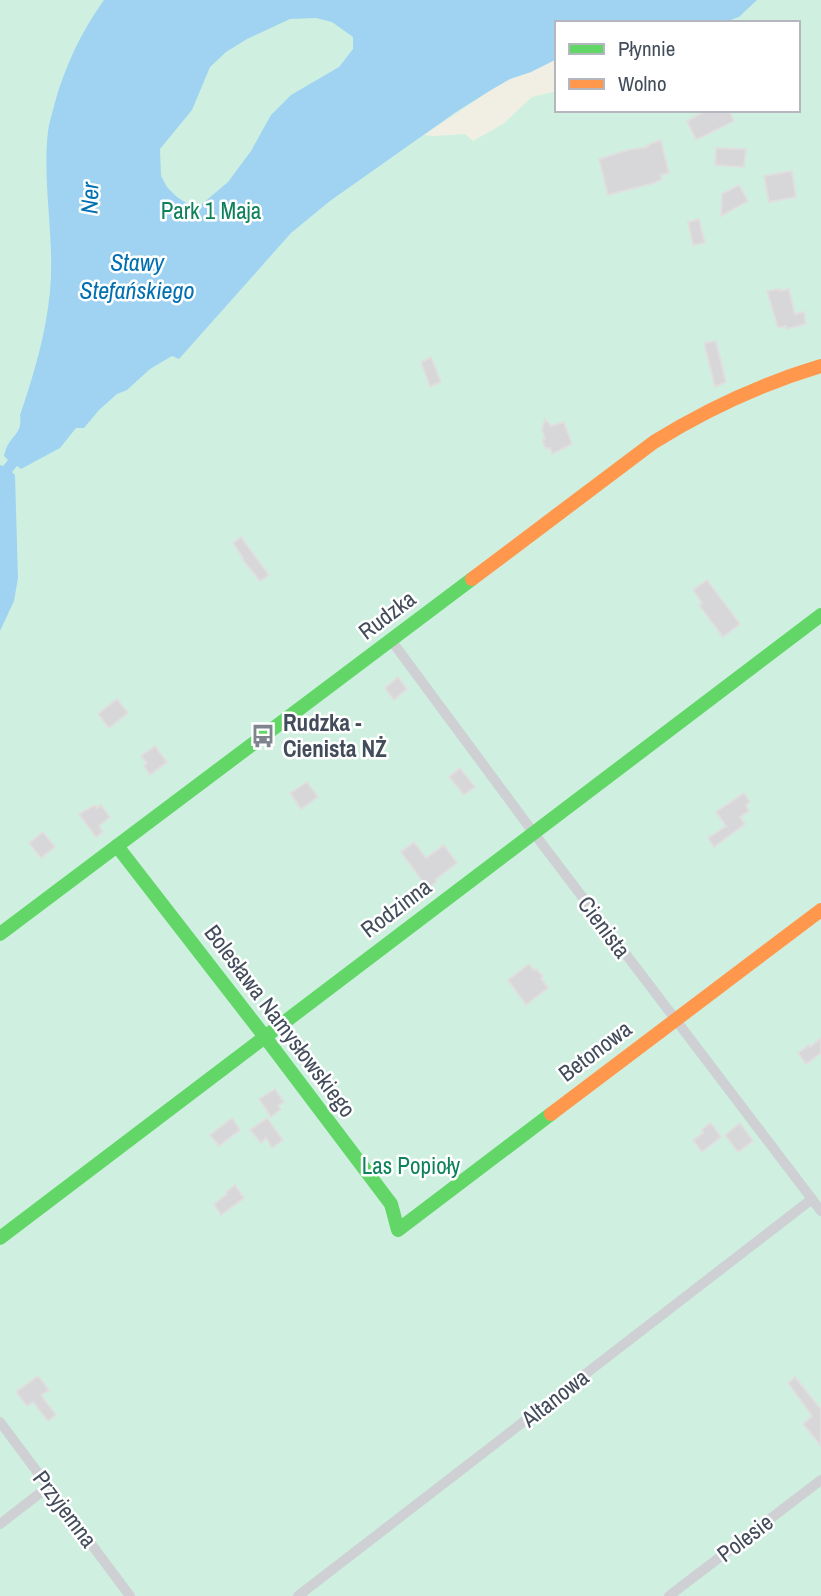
<svg xmlns="http://www.w3.org/2000/svg" width="821" height="1596" font-family="'Archivo Narrow',sans-serif">
	<style>
		.green { fill: #cff0e1; fill-rule: evenodd }
		.sand { fill: #f1efe3 }
		.water { fill: #a0d3f1; fill-rule: evenodd }
		.building { fill: #d7d7d9; stroke: #e0dfe0; stroke-width: 2 }
		.lines { fill: none; stroke-linecap: round; stroke-linejoin: round }
		.street { stroke: #ced0d4; stroke-width: 10 }
		.fast { stroke: #63d668; stroke-width: 14 }
		.slow { stroke: #ff974d; stroke-width: 14 }
		.labels { text-anchor: middle; stroke-width: 5; stroke-linejoin: round; paint-order: stroke }
		.park-label { font-size: 23px; fill: #0e825b; stroke: #fff }
		.street-label { font-size: 23px; fill: #434c5b; stroke: #fff }
		.poi-label { font-size: 23px; font-weight: bold; fill: #434c5b; stroke: #fff; text-anchor: start }
		.water-label { font-size: 24px; font-style: italic; fill: #0070b2; stroke: #fff }
	</style>
	<rect width="100%" height="100%" fill="#efeeed"/>
	<path class="green" d="M0,0H821V1596H0ZM557,23H798V110H557Z"/>
	<polygon class="sand" points="557,59 557,91 532,97 503,124 473,141 465,134 433,136 424,135 491,90 510,79 531,72"/>
	<path class="water" d="M104,0H757L739,17L722,23H557V59L531,72L510,79L491,90L456,112L330,201L291,233L179,359L172,356L150,369L127,390L117,394L99,410L84,428H76L60,448L21,469L17,466L12,472L15,475L18,578L14,601L0,631V465L3,466L8,460L4,456C5,452 6,447 9,443C16,432 22,431 20,415C34,374 46,334 50,291C55,238 42,184 48,131C49,123 52,114 54,106C64,68 81,32 104,0ZM316,18L332,22L353,37V49L339,67L291,95L271,115L251,151L228,182L202,204H188L177,197L167,187L161,176L160,149L192,110L210,67L226,52L247,39L290,19Z"/>
	<g class="building">
		<polygon points="707,110 729,110 734,121 696,140 687,121"/>
		<polygon points="661,140 669,173 661,175 662,179 654,183 608,195 599,159 628,150 648,147 647,145"/>
		<polygon points="716,148 746,149 744,167 715,165"/>
		<polygon points="792,171 796,197 769,202 764,176"/>
		<polygon points="739,185 748,201 721,216 722,194"/>
		<polygon points="699,219 705,243 693,245 688,222"/>
		<polygon points="780,289 780,291 789,289 795,314 804,312 806,324 787,329 786,326 778,328 767,291"/>
		<polygon points="716,341 726,382 715,387 704,343"/>
		<polygon points="431,357 441,382 430,387 421,362"/>
		<polygon points="545,419 551,426 564,422 572,444 552,454 550,448 546,449 542,440 545,439 542,430"/>
		<polygon points="241,537 269,575 260,581 242,559 243,558 233,543"/>
		<polygon points="707,580 740,624 723,637 699,605 702,603 693,590"/>
		<polygon points="398,677 407,689 394,700 385,688"/>
		<polygon points="117,699 128,713 109,728 98,714"/>
		<polygon points="155,746 167,762 150,775 144,766 147,763 141,756"/>
		<polygon points="460,768 475,787 464,795 449,777"/>
		<polygon points="307,782 318,797 301,809 290,793"/>
		<polygon points="744,793 750,802 746,805 749,811 740,817 745,824 714,847 708,838 726,826 716,812"/>
		<polygon points="95,805 97,808 101,805 110,817 99,826 103,832 96,837 79,814"/>
		<polygon points="43,832 55,847 41,858 29,843"/>
		<polygon points="414,842 426,858 444,845 457,863 436,879 437,881 428,889 401,852"/>
		<polygon points="529,964 534,970 536,969 543,976 541,978 548,988 526,1005 508,980"/>
		<polygon points="821,1038 821,1053 806,1064 798,1053 809,1045 810,1047"/>
		<polygon points="275,1089 284,1102 278,1106 281,1109 271,1117 259,1099"/>
		<polygon points="232,1118 240,1130 219,1146 210,1135"/>
		<polygon points="267,1118 283,1140 272,1148 266,1138 261,1143 250,1130"/>
		<polygon points="711,1123 721,1137 702,1152 693,1140 703,1133 702,1129"/>
		<polygon points="740,1123 753,1141 738,1152 725,1135"/>
		<polygon points="235,1185 244,1198 221,1215 214,1204 227,1194 226,1192"/>
		<polygon points="38,1376 49,1390 41,1395 56,1415 48,1421 33,1402 27,1406 16,1392"/>
		<polygon points="795,1377 821,1409 821,1446 803,1424 812,1416 788,1383"/>
	</g>
	<g class="lines">
		<g class="street">
			<polyline points="391,640 533,832 821,1211"/>
			<polyline points="0,1422 130,1596"/>
			<polyline points="0,1524 48,1487"/>
			<polyline points="298,1596 812,1199"/>
			<polyline points="669,1596 821,1480"/>
		</g>
		<g class="fast">
			<polyline points="117,846 265,1037 391,1204 398,1230 551,1114"/>
			<polyline points="0,934 472,579"/>
			<polyline points="0,1238 821,615"/>
		</g>
		<g class="slow">
			<path d="M472,579L654,442C707,409 761,384 821,366"/>
			<polyline points="551,1114 821,910"/>
		</g>
	</g>
	<defs>
		<g id="bus-bare" transform="scale(1.89)"><path d="M-5-6H5V4H4V6H2V4H-2V6H-4V4H-5ZM-3.5-4V0h7V-4ZM-3.5 1.2v1.5H-2V1.2ZM2 1.2v1.5H3.5V1.2Z" fill="#7f858e" stroke="#fff" stroke-width="2.5" paint-order="stroke"/></g>
	</defs>
	<g fill-rule="evenodd">
		<use href="#bus-bare" x="263" y="736"/>
	</g>
	<g class="labels">
		<g class="park-label">
			<text x="211" y="219">Park 1 Maja</text>
			<text x="411" y="1174">Las Popioły</text>
		</g>
		<g class="street-label">
			<text transform="translate(387 615) rotate(-37)" y="8">Rudzka</text>
			<text transform="translate(396 908) rotate(-37)" y="8">Rodzinna</text>
			<text transform="translate(604 927) rotate(53)" y="8">Cienista</text>
			<text transform="translate(280 1021) rotate(53)" y="8">Bolesława Namysłowskiego</text>
			<text transform="translate(595 1051) rotate(-37)" y="8">Betonowa</text>
			<text transform="translate(555 1398) rotate(-38)" y="8">Altanowa</text>
			<text transform="translate(65 1509) rotate(53)" y="8">Przyjemna</text>
			<text transform="translate(745 1538) rotate(-37)" y="8">Polesie</text>
		</g>
		<g class="poi-label">
			<text x="283" y="731">Rudzka -<tspan x="283" dy="26">Cienista NŻ</tspan></text>
		</g>
		<g class="water-label">
			<text transform="translate(90 198) rotate(-88)" y="8">Ner</text>
			<text x="137" y="271">Stawy<tspan x="137" dy="28">Stefańskiego</tspan></text>
		</g>
	</g>
	<rect x="555" y="21" width="245" height="91" fill="#ffffff" stroke="#b4b7bd" stroke-width="2"/>
	<rect x="569" y="44" width="35" height="10" fill="#63d668" stroke="#b4b7bd" stroke-width="2"/>
	<text x="618" y="56" font-size="21" fill="#434c5b">Płynnie</text>
	<rect x="569" y="79" width="35" height="10" fill="#ff974d" stroke="#b4b7bd" stroke-width="2"/>
	<text x="618" y="91" font-size="21" fill="#434c5b">Wolno</text>
</svg>
